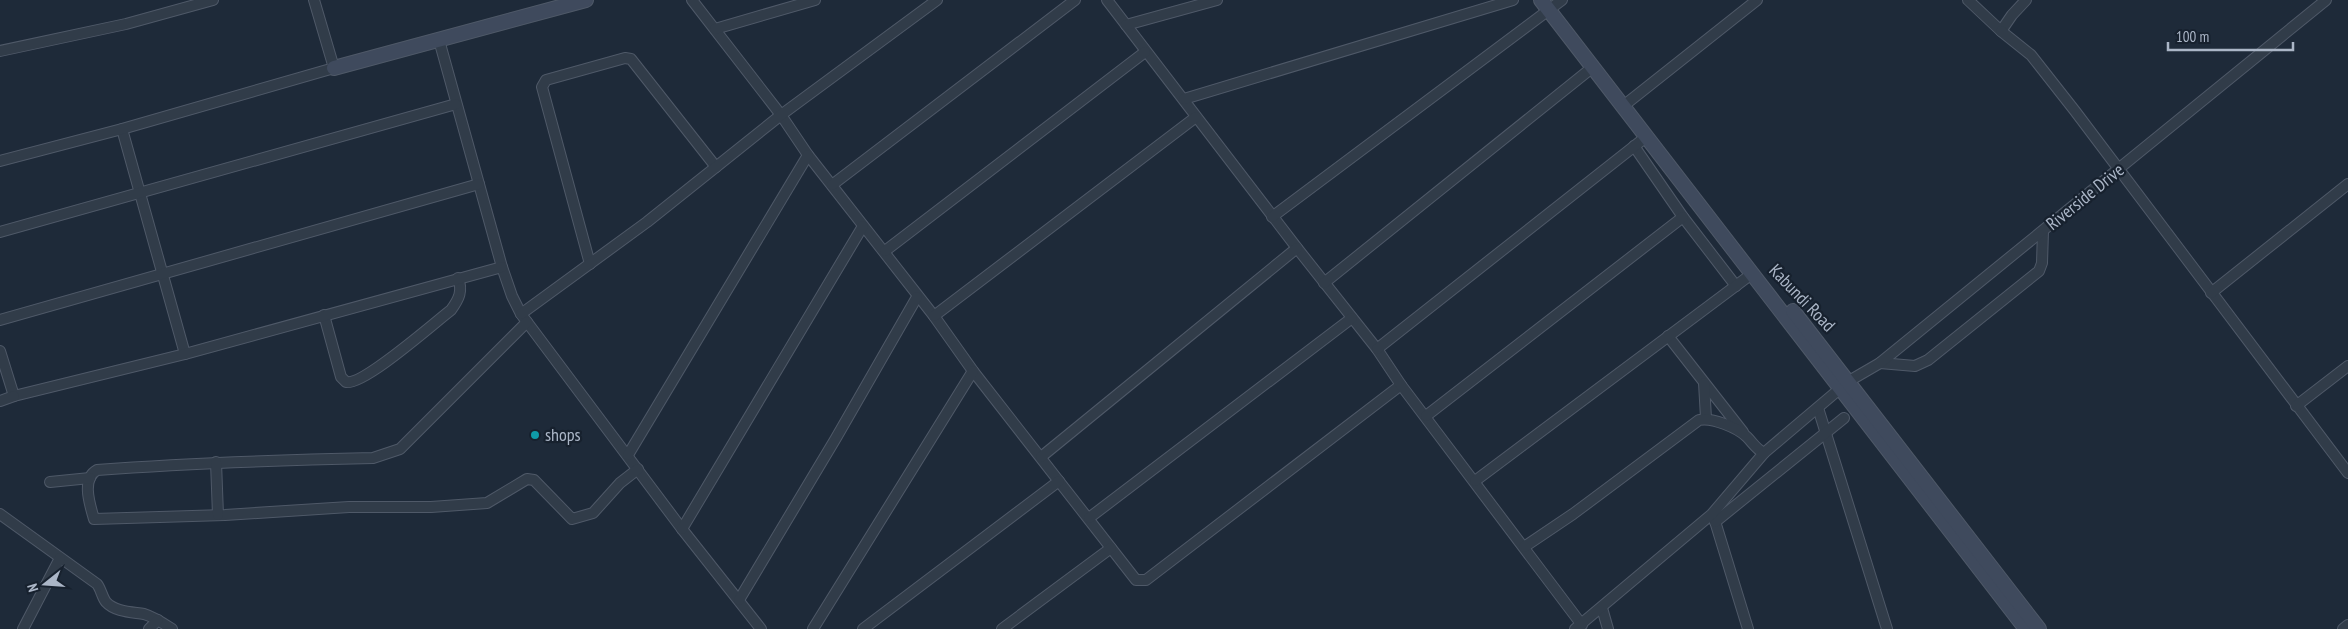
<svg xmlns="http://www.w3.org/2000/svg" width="2348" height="629" font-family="'PT Sans Narrow',sans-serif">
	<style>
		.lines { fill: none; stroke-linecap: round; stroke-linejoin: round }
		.street-casing { stroke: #4f5968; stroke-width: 12 }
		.secondary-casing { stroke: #4f5968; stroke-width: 16 }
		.street { stroke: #313c49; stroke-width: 10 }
		.secondary { stroke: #3f4a5d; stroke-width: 14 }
		.culture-dot { fill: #0f9aa8; stroke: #17212e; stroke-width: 2 }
		.labels { text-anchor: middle; stroke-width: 4.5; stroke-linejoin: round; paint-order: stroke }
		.street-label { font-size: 18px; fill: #abb6c7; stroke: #17212e }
		.poi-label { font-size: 18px; fill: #abb6c7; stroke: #17212e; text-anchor: start }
	</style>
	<rect width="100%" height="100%" fill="#1e2a39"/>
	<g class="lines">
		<g class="street-casing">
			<g id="street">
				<polyline points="692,0 781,115 808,155 934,316 973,371 1136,580 1146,580 1401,385"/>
				<polyline points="1107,0 1297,248 1377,349 1401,385 1582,625"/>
				<polyline points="1968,0 2001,31 2012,15 2026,0"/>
				<polyline points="1126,25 1217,0"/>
				<polyline points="715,29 815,0"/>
				<polyline points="2001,31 2031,55 2075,111 2348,473"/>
				<polyline points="439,40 502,267 512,296 521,314 682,529 761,629"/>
				<polyline points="0,51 126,24 213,0"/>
				<polyline points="1184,99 1513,0"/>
				<polyline points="1622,107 1757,0"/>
				<polyline points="122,129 185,354"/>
				<polyline points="1634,146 1683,217 1736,286"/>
				<polyline points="0,161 122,129 334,68 314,0"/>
				<polyline points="832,185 1075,0"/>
				<polyline points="1272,217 1562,0"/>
				<polyline points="0,232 456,104"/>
				<polyline points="885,251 1145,52"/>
				<polyline points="590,264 542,87 546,80 625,58 631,59 716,167"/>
				<polyline points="1324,283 1593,67"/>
				<polyline points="2211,293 2348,184"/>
				<polyline points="521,314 647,222 781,115 937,0"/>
				<path d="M324,315L341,377L346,382C363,386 434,323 451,310C459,299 463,291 458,278"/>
				<polyline points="934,316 1196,117"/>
				<polyline points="0,320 479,184"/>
				<path d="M527,322L400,449L373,458C281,460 189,463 97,470C81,479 90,505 94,519L225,515L349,507H431L487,503L527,479L534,480L572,519L593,513L620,483L638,469"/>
				<polyline points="1668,336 1743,432"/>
				<polyline points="1377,349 1646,137"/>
				<polyline points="0,351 14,396 185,354 502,267"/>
				<polyline points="1880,363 1915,366 1928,360 2039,271 2042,263 2043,231"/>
				<polyline points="1704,383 1706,418"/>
				<polyline points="0,401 14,396"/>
				<polyline points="2296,406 2348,366"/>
				<polyline points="1818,408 1887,629"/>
				<polyline points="1426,416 1683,217"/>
				<polyline points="628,455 808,155"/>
				<polyline points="1041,457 1297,248"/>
				<polyline points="216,462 218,515"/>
				<polyline points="1475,481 1753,273"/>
				<polyline points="50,482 90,478"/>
				<path d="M0,514L97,584C101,589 102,597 106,602C115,612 132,612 144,614C154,617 163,623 172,629"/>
				<polyline points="1089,518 1352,318"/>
				<polyline points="1714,518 1748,629"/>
				<polyline points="1715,522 1844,418"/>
				<polyline points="682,529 863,226"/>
				<path d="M1524,547L1573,514L1699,420C1712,417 1738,428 1747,437C1753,443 1756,449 1764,453"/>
				<polyline points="739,600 836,438 917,297"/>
				<polyline points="1602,608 1608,629"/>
				<polyline points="23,629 60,558"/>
				<polyline points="149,629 158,620"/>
				<polyline points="813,629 973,371"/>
				<polyline points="863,629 1059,481"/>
				<polyline points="1002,629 1111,548"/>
				<polyline points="1575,629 1712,514 1764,453 1849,381 1880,363 2326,0"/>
				<polyline points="2343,629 2348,625"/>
			</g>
		</g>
		<g class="secondary-casing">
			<g id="secondary">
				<polyline points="1541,0 2026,629"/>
				<polyline points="334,68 586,0"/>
				<polyline points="1793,311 2039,629"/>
			</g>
		</g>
		<use href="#street" class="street"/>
		<use href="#secondary" class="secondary"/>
	</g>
	<circle class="culture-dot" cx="535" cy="435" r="5"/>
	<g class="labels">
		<g class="street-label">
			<text transform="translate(2085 197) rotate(-39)" y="6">Riverside Drive</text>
			<text transform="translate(1802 298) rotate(46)" y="6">Kabundi Road</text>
		</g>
		<g class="poi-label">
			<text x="545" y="441">shops</text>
		</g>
	</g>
	<g transform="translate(45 584) rotate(253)" stroke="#17212e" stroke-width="4" paint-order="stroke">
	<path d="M0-4L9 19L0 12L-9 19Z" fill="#abb6c7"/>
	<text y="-8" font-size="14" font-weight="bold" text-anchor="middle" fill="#abb6c7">N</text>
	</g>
	<path d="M2168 42v8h125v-8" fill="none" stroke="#abb6c7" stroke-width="2.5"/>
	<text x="2176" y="42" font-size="15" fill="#abb6c7" stroke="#17212e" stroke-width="4" paint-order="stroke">100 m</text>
</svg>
